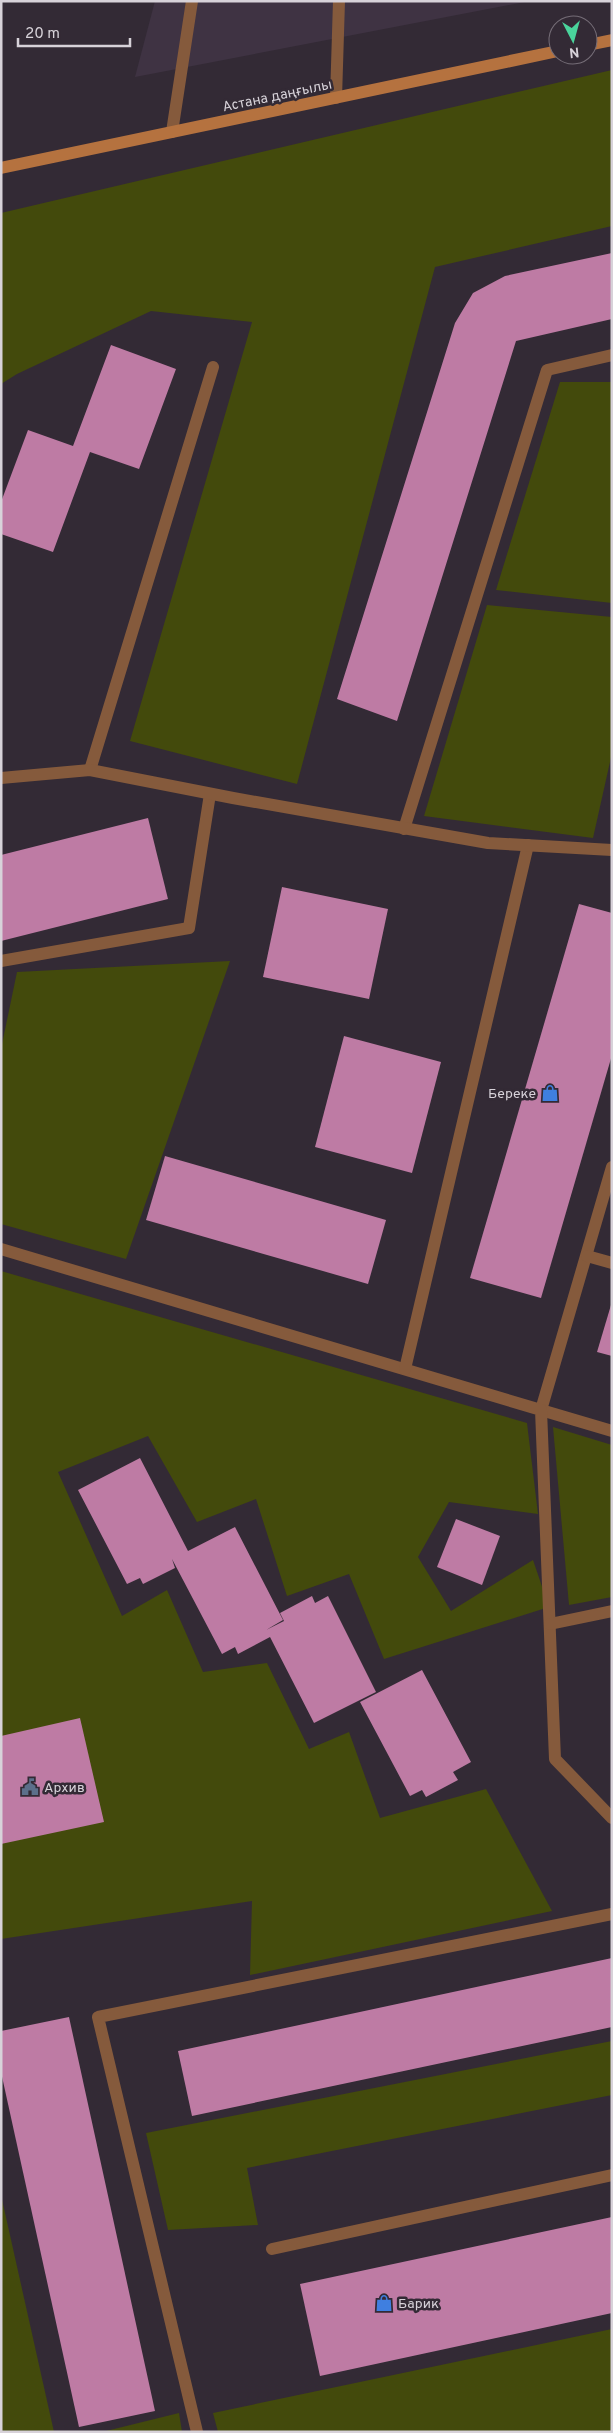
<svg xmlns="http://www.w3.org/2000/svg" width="613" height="2433" font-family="Overpass,sans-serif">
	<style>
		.built { fill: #3f3343 }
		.green { fill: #434a0c }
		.building { fill: #be7ba4 }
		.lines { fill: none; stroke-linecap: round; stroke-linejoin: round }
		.lane { stroke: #855a3c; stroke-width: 12 }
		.street { stroke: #855a3c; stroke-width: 12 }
		.secondary { stroke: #b5723f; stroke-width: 12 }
		.labels { text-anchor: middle; stroke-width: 5; stroke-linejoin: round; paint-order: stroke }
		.street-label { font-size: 14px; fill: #d7d2d9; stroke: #332a35 }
		.poi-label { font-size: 14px; fill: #d7d2d9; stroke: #332a35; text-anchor: start }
	</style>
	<rect width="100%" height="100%" fill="#332a35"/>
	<polygon class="built" points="155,1 530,1 135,77"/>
	<g class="green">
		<polygon points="612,70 612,226 435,267 297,784 130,741 252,322 151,311 17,374 1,384 1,213"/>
		<polygon points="560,382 612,382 612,603 496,590"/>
		<polygon points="487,605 612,617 612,753 593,838 424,816"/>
		<polygon points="230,961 126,1259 1,1224 1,1049 17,972"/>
		<polygon points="1,1271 527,1423 538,1514 449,1502 418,1557 451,1611 533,1560 549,1607 384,1659 349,1574 287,1596 256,1499 197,1522 148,1436 58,1472 122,1616 167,1590 203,1672 267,1663 309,1749 349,1732 380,1818 486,1789 552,1911 250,1975 252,1901 1,1939"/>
		<polygon points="553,1427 612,1445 612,1597 569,1605"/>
		<polygon points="612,2041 612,2095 247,2168 258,2225 168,2230 146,2133"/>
		<polygon points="1,2195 54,2432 1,2432"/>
		<polygon points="612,2329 612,2432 218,2432 213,2413"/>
		<polygon points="179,2413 182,2432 102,2432"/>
	</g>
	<g class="building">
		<polygon points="612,253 612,319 516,341 397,721 337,699 455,323 473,293 505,276"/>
		<polygon points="111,345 176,369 139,469 90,452 53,552 1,534 1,502 28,430 73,446"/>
		<polygon points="148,818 168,899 1,941 1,855"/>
		<polygon points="282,887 388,909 369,999 263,977"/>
		<polygon points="579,904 612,913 612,1055 541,1298 470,1278"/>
		<polygon points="344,1036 441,1062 412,1173 315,1147"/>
		<polygon points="165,1156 386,1220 368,1284 146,1220"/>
		<polygon points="611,1305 612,1305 612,1356 597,1352"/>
		<polygon points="140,1458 188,1551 235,1527 283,1620 266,1630 284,1621 280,1613 312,1596 315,1603 328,1596 376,1692 314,1723 270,1637 238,1654 235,1647 222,1654 172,1559 175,1568 143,1584 140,1578 127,1584 78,1490"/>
		<polygon points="456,1519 500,1536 482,1585 437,1567"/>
		<polygon points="422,1670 471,1762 453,1772 458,1780 426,1797 422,1790 410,1796 360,1702"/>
		<polygon points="80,1718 104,1822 1,1844 1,1736"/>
		<polygon points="612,1958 612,2027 192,2116 178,2051"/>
		<polygon points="69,2017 155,2411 79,2427 1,2072 1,2031"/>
		<polygon points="612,2217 612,2313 320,2376 300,2284"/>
	</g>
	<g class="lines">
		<g class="lane">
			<polyline points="336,98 339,1"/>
			<polyline points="172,132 192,1"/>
			<polyline points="90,770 213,367"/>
			<polyline points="404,829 547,370 612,355"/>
			<polyline points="1,961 189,928 210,794"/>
			<polyline points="612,1167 541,1410 612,1431"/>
			<polyline points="1,1249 541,1410 555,1759 612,1818"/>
			<polyline points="587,1256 612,1263"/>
			<polyline points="405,1369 528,845"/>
			<polyline points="550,1624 612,1611"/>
			<polyline points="272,2249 612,2175"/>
			<polyline points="197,2432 98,2017 612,1914"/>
		</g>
		<polyline class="street" points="1,778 90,770 233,798 488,843 612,850"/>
		<g class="secondary">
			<polyline points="588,45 612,40"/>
			<polyline points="1,168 558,51"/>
		</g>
	</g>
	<defs>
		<g id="shop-bare" transform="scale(1.35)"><path d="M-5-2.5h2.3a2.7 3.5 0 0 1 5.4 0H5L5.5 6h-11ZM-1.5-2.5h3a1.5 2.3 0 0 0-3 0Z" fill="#3f7fe0" stroke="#332a35" stroke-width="2.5" paint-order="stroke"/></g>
		<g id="civic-bare" transform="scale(1.35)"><path d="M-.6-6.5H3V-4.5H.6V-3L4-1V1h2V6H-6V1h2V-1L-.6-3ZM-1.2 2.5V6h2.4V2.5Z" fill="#5c6f8a" stroke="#332a35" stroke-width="2.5" paint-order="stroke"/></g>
	</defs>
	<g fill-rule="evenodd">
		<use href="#shop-bare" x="550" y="1093"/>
		<use href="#civic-bare" x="30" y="1787"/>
		<use href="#shop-bare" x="384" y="2303"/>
	</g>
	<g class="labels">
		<g class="street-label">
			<text transform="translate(277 95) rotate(-12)" y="5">Астана даңғылы</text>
		</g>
		<g class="poi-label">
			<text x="536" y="1098" text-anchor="end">Береке</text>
			<text x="44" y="1792">Архив</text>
			<text x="398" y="2308">Барик</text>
		</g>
	</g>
	<rect width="613" height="2433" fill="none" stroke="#d7d2d9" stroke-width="5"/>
	<g transform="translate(573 40) rotate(174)"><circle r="24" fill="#332a35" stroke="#756d77"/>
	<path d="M0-4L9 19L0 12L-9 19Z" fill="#4ad49c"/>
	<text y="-8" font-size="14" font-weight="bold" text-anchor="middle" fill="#d7d2d9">N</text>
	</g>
	<path d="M18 38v8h112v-8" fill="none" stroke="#d7d2d9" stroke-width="2.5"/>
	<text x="25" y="38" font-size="15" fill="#d7d2d9" stroke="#332a35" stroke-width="4" paint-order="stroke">20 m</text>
</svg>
